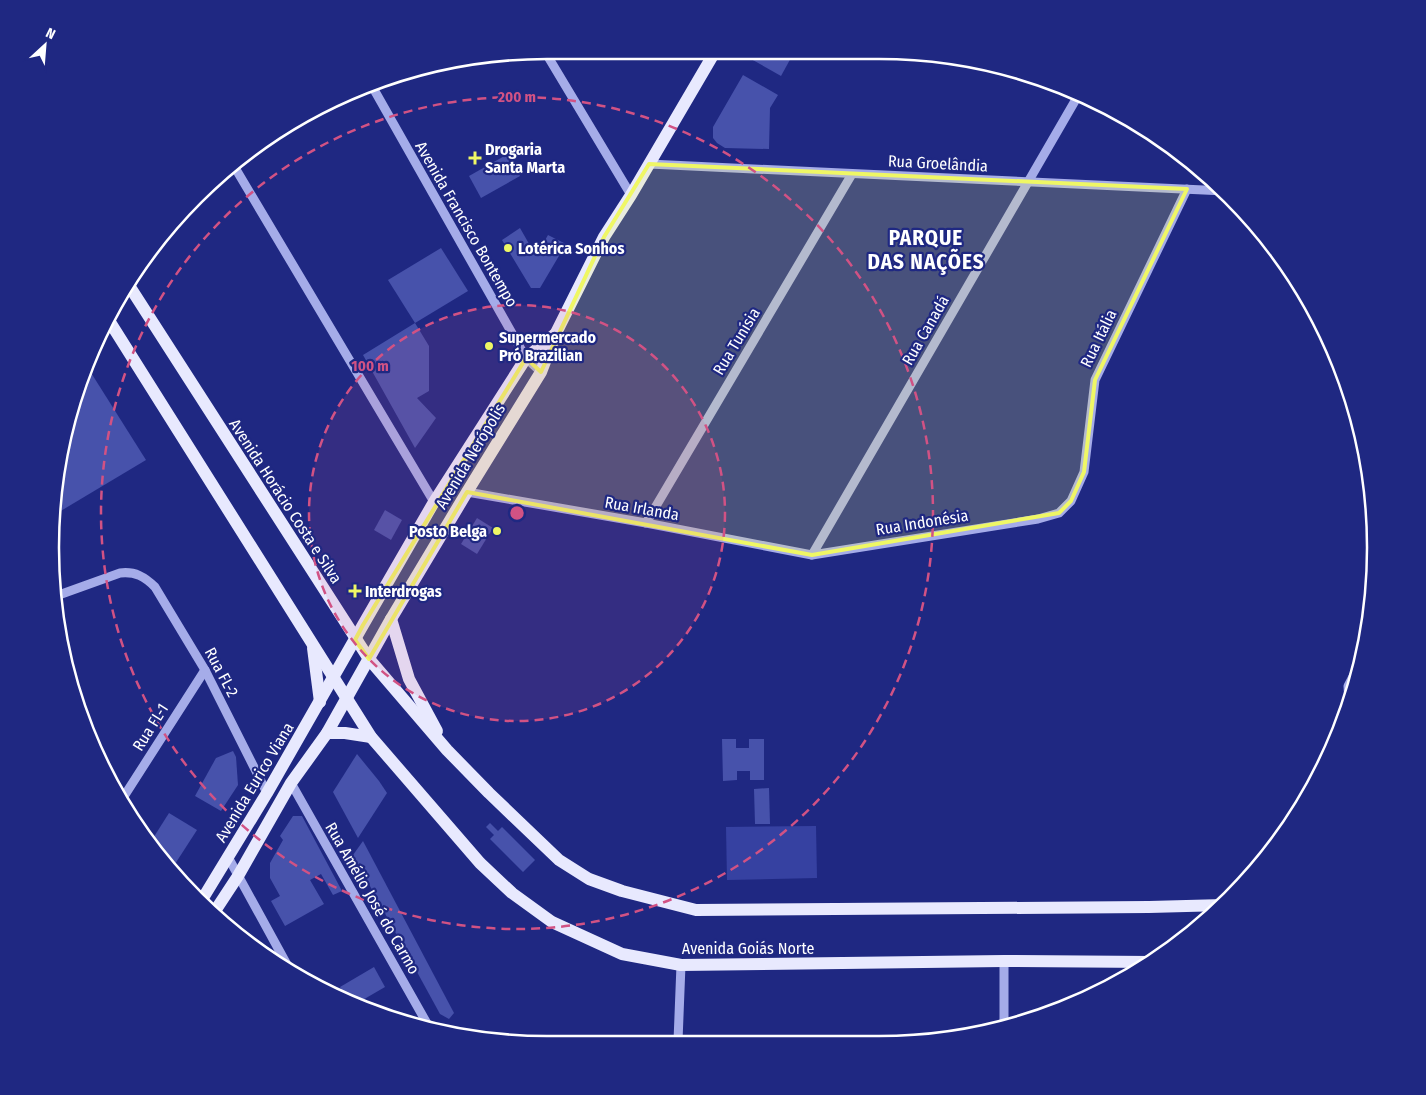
<svg xmlns="http://www.w3.org/2000/svg" width="1426" height="1095" font-family="'Fira Sans Condensed',sans-serif">
	<style>
		.green { fill: #3641a1 }
		.building { fill: #4752ab }
		.lines { fill: none; stroke-linecap: round; stroke-linejoin: round }
		.minor { stroke: #a5ace9; stroke-width: 9 }
		.major { stroke: #e8e9fe; stroke-width: 12 }
		.marked { fill: #eff765; fill-opacity: 0.2; stroke: #eff765; stroke-width: 4; stroke-linejoin: round }
		.ring { fill: none; stroke: #d15284; stroke-width: 2.5; stroke-dasharray: 9 6 }
		.poi-dot { fill: #eff765; stroke: #1f2882; stroke-width: 2 }
		.labels { text-anchor: middle; stroke-width: 4.5; stroke-linejoin: round; paint-order: stroke }
		.poi-label { font-size: 16px; font-weight: bold; fill: #fff; stroke: #1f2882; text-anchor: start }
		.street-label { font-size: 16px; fill: #fff; stroke: #1f2882 }
		.district-label { font-size: 21px; font-weight: bold; letter-spacing: 1px; fill: #fff; stroke: #1f2882 }
		.rim { fill: none; stroke: #fff; stroke-width: 2.5 }
		.centre { fill: #d15284; stroke: #1f2882; stroke-width: 2.5 }
		.ring-label { font-size: 15px; text-anchor: middle; font-weight: bold; fill: #d15284; stroke: #1f2882; stroke-width: 4.5; stroke-linejoin: round; paint-order: stroke }
	</style>
	<rect width="100%" height="100%" fill="#1f2882"/>
	<polygon class="green" points="816,826 817,878 727,880 726,827"/>
	<g class="building">
		<polygon points="756,51 782,51 792,56 781,76 751,59"/>
		<polygon points="743,75 778,95 770,108 769,149 725,148 717,143 713,138 713,127"/>
		<polygon points="508,154 520,176 481,198 469,176"/>
		<polygon points="520,228 536,256 548,235 566,244 540,288 531,288 502,240"/>
		<polygon points="441,248 468,291 415,323 388,280"/>
		<polygon points="415,323 429,346 429,391 417,398 436,418 415,448 363,355"/>
		<polygon points="88,368 146,460 54,515 67,419"/>
		<polygon points="385,510 402,520 391,540 374,530"/>
		<polygon points="477,518 493,528 477,554 461,544"/>
		<polygon points="722,739 736,739 736,748 749,748 749,739 764,739 764,780 750,780 750,771 737,771 737,780 723,781"/>
		<polygon points="233,751 236,757 238,785 221,811 195,796 216,758"/>
		<polygon points="357,754 379,781 387,793 358,838 333,792"/>
		<polygon points="769,788 770,824 755,824 754,789"/>
		<polygon points="169,813 197,830 175,864 158,854 150,843"/>
		<polygon points="293,816 302,816 342,891 333,895 321,874 310,880 324,904 285,926 271,901 280,896 270,878 270,863 283,840 280,836"/>
		<polygon points="490,823 498,831 502,827 535,860 523,872 490,839 494,835 486,827"/>
		<polygon points="363,841 454,1013 449,1019 440,1014 353,855"/>
		<polygon points="374,967 385,987 354,1005 349,1003 340,987"/>
	</g>
	<g class="lines">
		<g class="minor">
			<polyline points="544,50 631,195"/>
			<polyline points="372,86 526,358 541,372"/>
			<polyline points="649,164 1225,191"/>
			<polyline points="234,166 434,502"/>
			<polyline points="467,492 646,523 812,555 1038,519 1059,513 1071,501 1084,472 1095,380 1187,189"/>
			<polyline points="646,523 852,174"/>
			<polyline points="812,555 1079,94"/>
			<path d="M56,596L120,573C135,571 145,577 155,587L205,670L267,793"/>
			<polyline points="1349,703 1348,686 1361,661"/>
			<polyline points="291,783 429,1027"/>
			<polyline points="121,801 205,670"/>
			<polyline points="228,857 291,972"/>
			<polyline points="1004,1027 1004,961"/>
			<polyline points="678,1041 681,965"/>
		</g>
		<g class="major">
			<polyline points="128,284 369,659 447,750 489,793 559,860 589,879 622,891 696,910 1149,907 1224,905"/>
			<polyline points="108,319 371,737 480,863 512,893 552,922 622,954 681,965 1004,961 1152,962"/>
			<polyline points="391,619 409,679 437,731"/>
			<polyline points="313,648 320,702"/>
			<polyline points="327,733 345,733 371,737"/>
			<polyline points="200,903 267,793 363,625 434,502 526,358 555,334"/>
			<polyline points="213,914 238,876 291,783 327,733 391,619 467,492 541,372 556,333 604,237 631,195 716,50"/>
		</g>
	</g>
	<path class="marked" d="M649,164L1187,189L1095,380L1084,472L1071,501L1059,513L812,555L467,492L369,659L355,640L363,625L526,358L541,372L604,237Z"/>
	<circle cx="517" cy="513" r="208" fill="#d15284" fill-opacity=".12"/>
	<g class="ring">
		<circle cx="517" cy="513" r="208"/>
		<circle cx="517" cy="513" r="416"/>
	</g>
	<g class="poi-dot">
		<path d="M472.5 150.5h5v5h5v5h-5v5h-5v-5h-5v-5h5z"/>
		<circle cx="508" cy="248" r="5"/>
		<circle cx="489" cy="346" r="5"/>
		<circle cx="497" cy="531" r="5"/>
		<path d="M352.5 583.5h5v5h5v5h-5v5h-5v-5h-5v-5h5z"/>
	</g>
	<g class="labels">
		<g class="poi-label">
			<text x="485" y="155">Drogaria<tspan x="485" dy="18">Santa Marta</tspan></text>
			<text x="518" y="254">Lotérica Sonhos</text>
			<text x="499" y="343">Supermercado<tspan x="499" dy="18">Pró Brazilian</tspan></text>
			<text x="487" y="537" text-anchor="end">Posto Belga</text>
			<text x="365" y="597">Interdrogas</text>
		</g>
		<g class="street-label">
			<text transform="translate(938 163) rotate(3)" y="6">Rua Groelândia</text>
			<text transform="translate(467 224) rotate(60)" y="6">Avenida Francisco Bontempo</text>
			<text transform="translate(925 330) rotate(-60)" y="6">Rua Canadá</text>
			<text transform="translate(1098 338) rotate(-64)" y="6">Rua Itália</text>
			<text transform="translate(736 341) rotate(-59)" y="6">Rua Tunísia</text>
			<text transform="translate(470 456) rotate(-59)" y="6">Avenida Nerópolis</text>
			<text transform="translate(286 501) rotate(57)" y="6">Avenida Horácio Costa e Silva</text>
			<text transform="translate(642 508) rotate(10)" y="6">Rua Irlanda</text>
			<text transform="translate(922 522) rotate(-9)" y="6">Rua Indonésia</text>
			<text transform="translate(222 672) rotate(62)" y="6">Rua FL-2</text>
			<text transform="translate(150 727) rotate(-58)" y="6">Rua FL-1</text>
			<text transform="translate(254 782) rotate(-59)" y="6">Avenida Eurico Viana</text>
			<text transform="translate(373 898) rotate(60)" y="6">Rua Amélio José do Carmo</text>
			<text x="748" y="954">Avenida Goiás Norte</text>
		</g>
		<g class="district-label">
			<text x="926" y="245">PARQUE<tspan x="926" dy="24">DAS NAÇÕES</tspan></text>
		</g>
	</g>
	<path d="M0 0H1426V1095H0ZM547 59H879A488 488 0 0 1 1367 547V548A488 488 0 0 1 879 1036H547A488 488 0 0 1 59 548V547A488 488 0 0 1 547 59Z" fill="#1f2882" fill-rule="evenodd"/>
	<path class="rim" d="M547 59H879A488 488 0 0 1 1367 547V548A488 488 0 0 1 879 1036H547A488 488 0 0 1 59 548V547A488 488 0 0 1 547 59Z"/>
	<circle cx="517" cy="513" r="8" class="centre"/>
	<g class="ring-label">
		<text x="517" y="102">200 m</text>
		<text x="370" y="371">100 m</text>
	</g>
	<g transform="translate(45 45) rotate(26)" stroke="#1f2882" stroke-width="4" paint-order="stroke">
	<path d="M0-4L9 19L0 12L-9 19Z" fill="#ffffff"/>
	<text y="-8" font-size="14" font-weight="bold" text-anchor="middle" fill="#ffffff">N</text>
	</g>
</svg>
